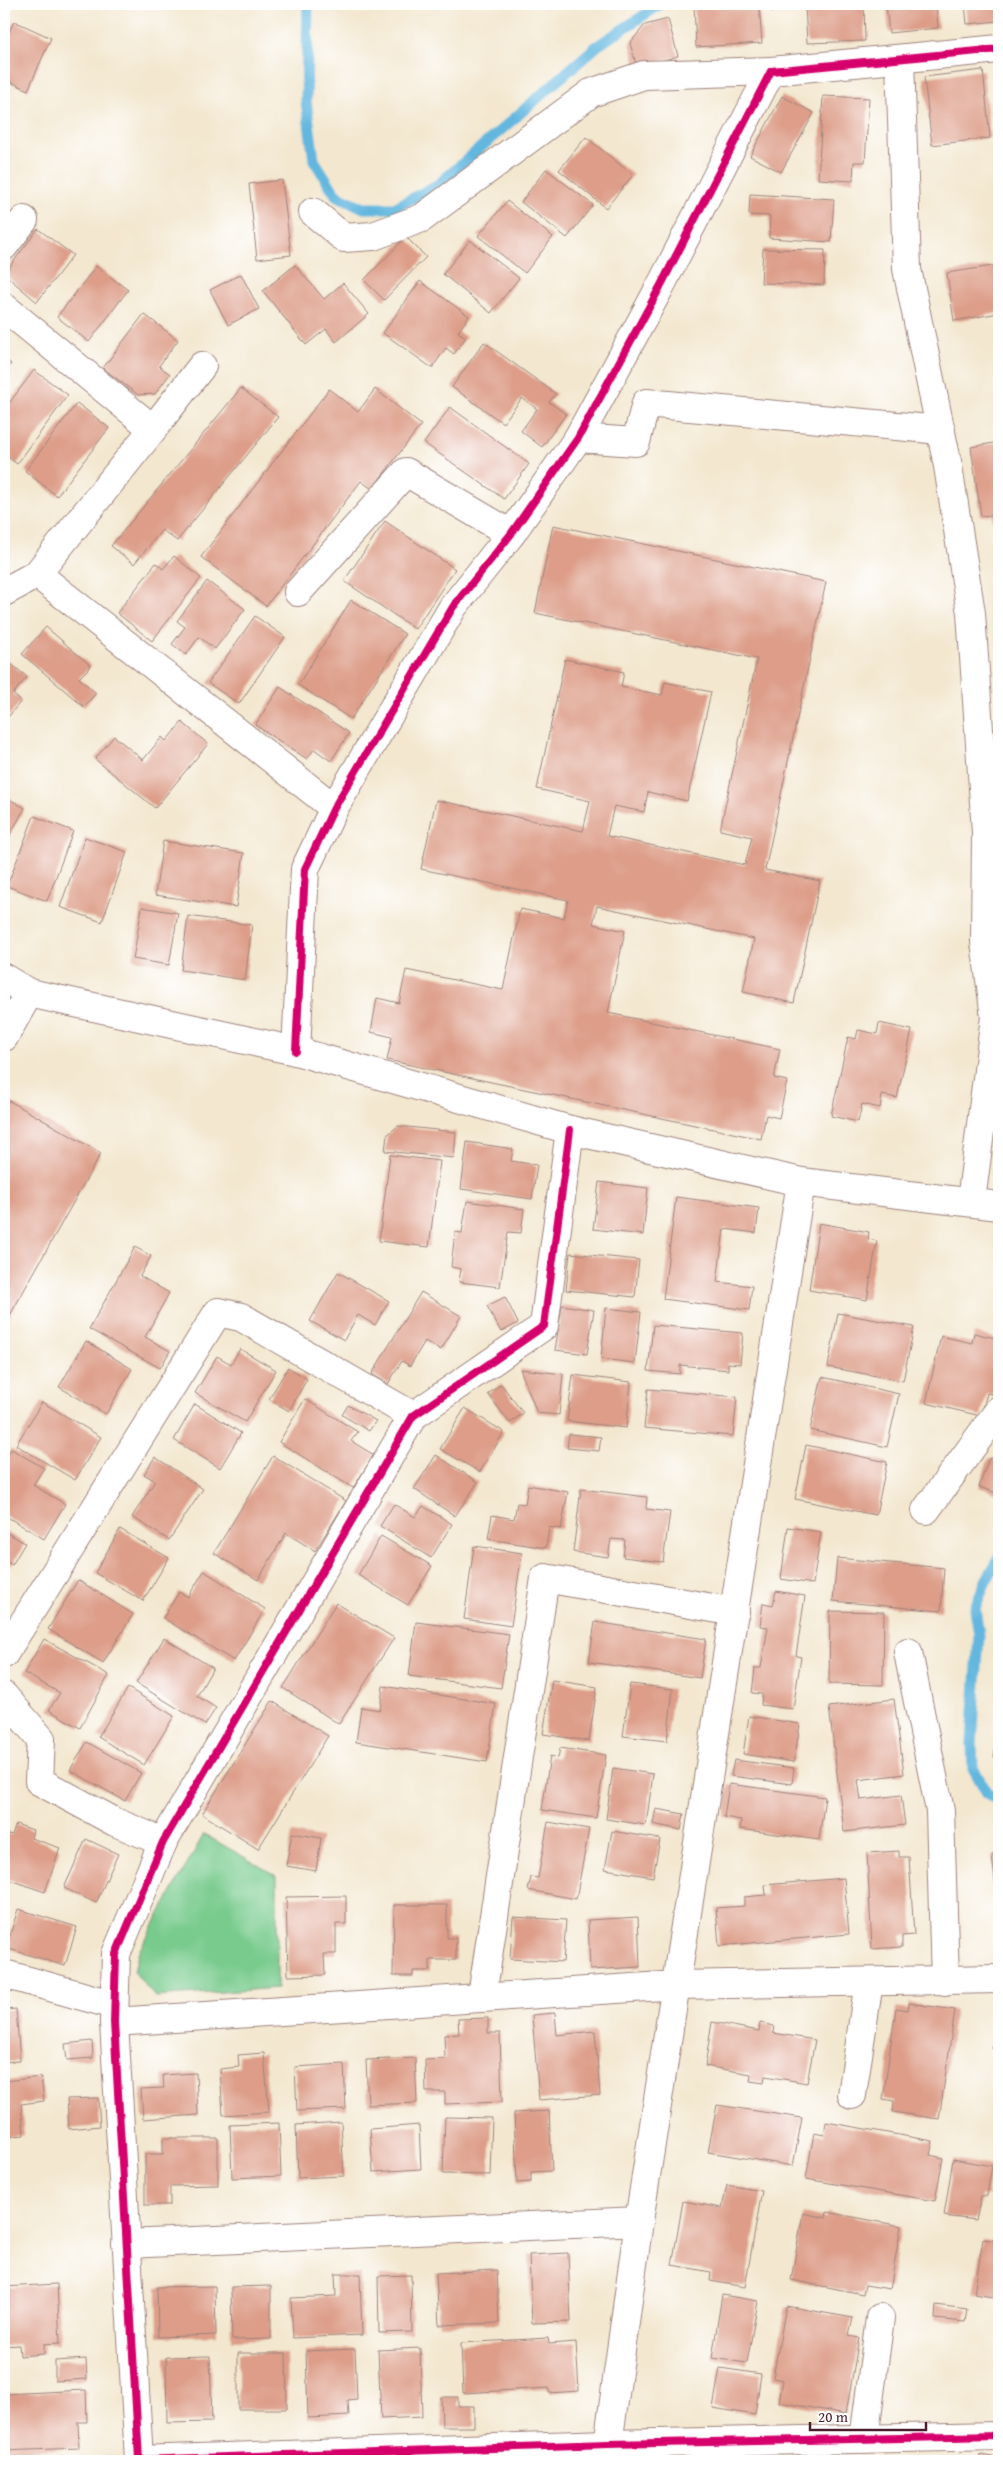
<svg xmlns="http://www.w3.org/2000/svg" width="1003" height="2465" font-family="'Gentium Book Plus',serif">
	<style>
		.green { fill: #78cb8d; stroke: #61755c }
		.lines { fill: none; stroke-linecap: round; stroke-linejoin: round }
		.stream { stroke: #63b7df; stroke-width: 11 }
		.building { fill: #dd9d88 }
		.minor-casing { stroke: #9e837d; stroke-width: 30 }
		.minor { stroke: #fff; stroke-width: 28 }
		.cycleway-casing { stroke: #fff; stroke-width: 11 }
		.cycleway { stroke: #d6006c; stroke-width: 8 }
	</style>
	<rect width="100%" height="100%" fill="#fff"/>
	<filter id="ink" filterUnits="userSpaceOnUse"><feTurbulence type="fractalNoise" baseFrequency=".02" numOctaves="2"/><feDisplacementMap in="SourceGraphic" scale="10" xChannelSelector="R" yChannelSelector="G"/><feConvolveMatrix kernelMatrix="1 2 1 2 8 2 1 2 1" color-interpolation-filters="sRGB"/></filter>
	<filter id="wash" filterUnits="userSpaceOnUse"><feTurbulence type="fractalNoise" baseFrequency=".0096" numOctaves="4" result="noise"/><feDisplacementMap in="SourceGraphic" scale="20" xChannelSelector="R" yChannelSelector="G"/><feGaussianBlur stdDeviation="1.12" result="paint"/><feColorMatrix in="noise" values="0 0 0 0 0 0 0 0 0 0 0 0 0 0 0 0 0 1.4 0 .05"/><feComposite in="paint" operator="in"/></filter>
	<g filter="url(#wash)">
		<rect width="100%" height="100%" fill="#f3e7cf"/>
		<polygon class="green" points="204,1834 277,1876 277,1988 155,1997 134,1972 138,1953"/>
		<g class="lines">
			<g class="stream">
				<polyline points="308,4 306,101 314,160 336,195 364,208 394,208 439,184 597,46 661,4"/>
				<polyline points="999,1558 986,1581 975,1608 979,1635 972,1744 973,1768 987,1793 999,1802"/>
			</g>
		</g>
		<g id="blocks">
			<g class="building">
				<polygon points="759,4 762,43 696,47 694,5"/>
				<polygon points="771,4 793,4 793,10 772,12"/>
				<polygon points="805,4 864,4 865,41 807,43"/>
				<polygon points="886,4 936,4 938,28 889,33"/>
				<polygon points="965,4 999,4 999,21 967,24"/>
				<polygon points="668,19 678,56 637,68 630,43 645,25"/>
				<polygon points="14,21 51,38 28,90 4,79 4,44"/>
				<polygon points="983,70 990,138 932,145 924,77"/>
				<polygon points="782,96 814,113 781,172 750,156"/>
				<polygon points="823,96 869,98 865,162 854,162 853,181 818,179"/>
				<polygon points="999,111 999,129 998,129 995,112"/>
				<polygon points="586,137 633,175 606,208 559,170"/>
				<polygon points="546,169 593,205 567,238 521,202"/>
				<polygon points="282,180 291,255 257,259 249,184"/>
				<polygon points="750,194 834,199 831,242 769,238 770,216 749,215"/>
				<polygon points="507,201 553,237 525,273 478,236"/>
				<polygon points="38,229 73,255 37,302 4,274"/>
				<polygon points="406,237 426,257 384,300 364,280"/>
				<polygon points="470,240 519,278 491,313 443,274"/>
				<polygon points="763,249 825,250 824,285 761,283"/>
				<polygon points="295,265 324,299 343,283 369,314 336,342 326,329 306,345 263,291"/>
				<polygon points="999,265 999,313 954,321 947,273"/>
				<polygon points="96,266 128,290 89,342 57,317"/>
				<polygon points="241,274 259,309 228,325 210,290"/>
				<polygon points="420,281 469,316 458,332 466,337 454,354 446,348 432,368 383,333"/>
				<polygon points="144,314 178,340 159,366 170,374 155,394 138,395 103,368"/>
				<polygon points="484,342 556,394 549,402 566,414 542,447 521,431 537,409 522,398 503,423 452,387"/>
				<polygon points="4,358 11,364 4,373"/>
				<polygon points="34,370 68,395 17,464 4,454 4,410"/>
				<polygon points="241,388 278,417 177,541 162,530 134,564 111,546"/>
				<polygon points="329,389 358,412 375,389 421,425 372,489 361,481 266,606 201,557"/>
				<polygon points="77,403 109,428 57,496 25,471"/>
				<polygon points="450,407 529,464 504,499 424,443"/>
				<polygon points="999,442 999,558 998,558 992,515 981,516 971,447"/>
				<polygon points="385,521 455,569 415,629 344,581"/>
				<polygon points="553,525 826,582 765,870 820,881 794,1003 743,992 754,939 597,906 593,924 625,931 608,1013 780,1049 774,1078 787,1081 779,1118 766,1115 761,1139 387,1060 392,1037 371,1032 377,998 399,1003 406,970 503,990 520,909 564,918 568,900 421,869 436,800 583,831 590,801 537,789 565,659 624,672 621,687 662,695 665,682 711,692 687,801 648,792 644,812 614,806 607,836 745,865 752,837 720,830 757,659 535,613"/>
				<polygon points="174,556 201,578 152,641 117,613 156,563 163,569"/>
				<polygon points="207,581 245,609 215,649 199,637 186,655 172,644 185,627 177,621"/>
				<polygon points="351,600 405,634 351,719 298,685"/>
				<polygon points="255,616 285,637 239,704 208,683"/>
				<polygon points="46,627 91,666 79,678 96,693 84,707 22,654"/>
				<polygon points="4,658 27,677 13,694 21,701 4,722"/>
				<polygon points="280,687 349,733 331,761 314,749 307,759 255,725"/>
				<polygon points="182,722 208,744 155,808 95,759 114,736 143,760 162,737 166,741"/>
				<polygon points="4,796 25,808 4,845"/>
				<polygon points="34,816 73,831 47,901 7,886"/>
				<polygon points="85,837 127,852 102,922 60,907"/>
				<polygon points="163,841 244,853 236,907 155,895"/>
				<polygon points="142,907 178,913 169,965 133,959"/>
				<polygon points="188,916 252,925 245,980 181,970"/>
				<polygon points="879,1023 912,1030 897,1098 882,1095 880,1108 862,1104 858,1122 831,1116 848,1037 856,1039 858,1030 877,1034"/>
				<polygon points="6,1099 101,1153 4,1326 4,1103"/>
				<polygon points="398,1126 456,1132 454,1158 385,1151 387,1135"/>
				<polygon points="467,1142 513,1149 511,1161 537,1165 532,1199 461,1189"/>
				<polygon points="390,1155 440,1161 429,1247 379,1241"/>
				<polygon points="599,1182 648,1188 643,1235 593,1229"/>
				<polygon points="676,1197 759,1208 756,1233 724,1229 717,1282 752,1286 749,1310 663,1299"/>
				<polygon points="467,1201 524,1209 521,1233 508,1232 500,1287 459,1282 461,1269 451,1267 455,1232 462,1233"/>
				<polygon points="819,1223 869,1232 868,1239 877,1241 867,1300 809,1290"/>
				<polygon points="135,1247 151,1256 140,1276 169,1293 145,1337 170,1351 160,1368 89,1329"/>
				<polygon points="570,1253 639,1260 635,1297 566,1290"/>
				<polygon points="338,1272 389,1301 375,1325 358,1315 344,1340 310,1321"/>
				<polygon points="421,1292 461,1316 441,1350 425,1341 410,1366 402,1361 388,1384 372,1374"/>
				<polygon points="505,1297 518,1323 501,1332 487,1306"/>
				<polygon points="562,1305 594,1310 587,1354 555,1350"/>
				<polygon points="606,1308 641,1312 635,1363 601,1359"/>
				<polygon points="838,1313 914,1327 903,1381 828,1367"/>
				<polygon points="653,1325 743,1333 740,1364 728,1363 728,1370 680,1365 680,1374 648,1371"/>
				<polygon points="974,1333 999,1339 999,1362 997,1374 999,1375 999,1396 987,1393 981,1416 926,1403 941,1336 972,1343"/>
				<polygon points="86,1341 132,1369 106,1414 59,1387"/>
				<polygon points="240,1349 276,1370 245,1422 195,1393 217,1356 231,1364"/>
				<polygon points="288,1367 307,1379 289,1411 269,1399"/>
				<polygon points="520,1369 563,1374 559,1415 537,1413"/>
				<polygon points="573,1375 631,1382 626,1428 567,1421"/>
				<polygon points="822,1377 899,1394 887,1447 810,1430"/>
				<polygon points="501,1384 523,1413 510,1423 488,1394"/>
				<polygon points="648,1389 737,1397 733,1436 644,1428"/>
				<polygon points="305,1399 358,1432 351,1441 374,1455 353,1488 279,1442"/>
				<polygon points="42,1402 101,1437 75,1480 16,1445"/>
				<polygon points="195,1404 241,1433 220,1468 174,1440"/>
				<polygon points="348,1405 376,1421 369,1431 342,1415"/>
				<polygon points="465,1408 504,1432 480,1472 440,1449"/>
				<polygon points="569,1434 601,1437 599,1451 567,1448"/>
				<polygon points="806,1445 887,1462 876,1515 795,1499"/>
				<polygon points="11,1449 44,1468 33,1485 65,1504 44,1539 4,1515 4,1462"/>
				<polygon points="436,1455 478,1482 455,1516 414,1489"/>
				<polygon points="273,1456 346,1501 315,1551 286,1533 258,1580 214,1553"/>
				<polygon points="155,1457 203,1489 169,1540 132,1517 155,1481 144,1474"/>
				<polygon points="989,1458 999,1461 999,1494 979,1487"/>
				<polygon points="528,1485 568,1492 561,1529 549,1527 546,1548 488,1539 492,1515 514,1519 517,1503 525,1504"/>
				<polygon points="581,1489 647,1497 646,1509 670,1512 663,1562 623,1557 625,1540 611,1539 608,1557 573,1552"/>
				<polygon points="394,1504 415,1517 423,1506 452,1524 431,1558 380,1526"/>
				<polygon points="788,1527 821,1532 813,1584 781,1579"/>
				<polygon points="120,1529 169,1558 143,1601 95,1573"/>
				<polygon points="4,1531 25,1543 12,1565 4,1560"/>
				<polygon points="381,1536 432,1566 408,1605 358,1575"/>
				<polygon points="474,1546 522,1553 511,1626 464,1619"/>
				<polygon points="837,1558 944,1568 941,1611 833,1601"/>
				<polygon points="204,1571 265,1609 234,1661 163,1618 179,1592 188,1597"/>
				<polygon points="78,1580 133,1614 103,1663 48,1629"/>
				<polygon points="776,1591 805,1596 796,1656 801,1657 793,1709 761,1705 762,1694 752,1693 755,1668 761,1668 768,1627 760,1626 763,1603 773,1605"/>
				<polygon points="336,1603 394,1638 339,1724 283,1688"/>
				<polygon points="830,1611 884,1612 883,1685 829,1684"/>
				<polygon points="416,1622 509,1634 501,1688 409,1676"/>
				<polygon points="595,1622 706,1639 700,1678 589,1662"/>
				<polygon points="164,1638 213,1668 197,1696 216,1708 205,1725 136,1683"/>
				<polygon points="44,1639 109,1675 80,1728 49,1710 60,1693 24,1673"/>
				<polygon points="552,1680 597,1687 589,1741 543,1734"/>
				<polygon points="630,1684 673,1689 667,1741 623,1736"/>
				<polygon points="383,1686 496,1704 487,1762 356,1742 361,1707 380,1710"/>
				<polygon points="128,1688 174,1716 144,1765 98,1737"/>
				<polygon points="894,1699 904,1774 858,1780 861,1800 901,1795 905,1825 844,1832 829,1707"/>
				<polygon points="272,1701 328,1736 258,1849 202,1814"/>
				<polygon points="749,1716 800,1724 794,1762 743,1754"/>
				<polygon points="998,1729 999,1729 999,1758 994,1757"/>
				<polygon points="87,1742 141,1773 125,1801 70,1770"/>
				<polygon points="560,1748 606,1755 596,1818 542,1810 550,1756 558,1758"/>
				<polygon points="734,1760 794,1768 792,1784 731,1776"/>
				<polygon points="613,1768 653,1774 646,1825 606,1819"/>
				<polygon points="729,1784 825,1797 819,1840 740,1829 741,1820 724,1817"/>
				<polygon points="656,1809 684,1814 681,1830 653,1824"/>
				<polygon points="548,1822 589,1829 576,1899 528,1890 531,1877 538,1878"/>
				<polygon points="16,1824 33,1830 31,1838 60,1848 45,1892 4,1878 4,1833 12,1835"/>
				<polygon points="612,1831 660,1839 653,1877 605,1869"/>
				<polygon points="292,1833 321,1838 316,1871 286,1866"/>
				<polygon points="86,1839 118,1854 96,1903 64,1888"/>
				<polygon points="899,1851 899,1857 909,1857 914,1935 902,1936 902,1947 872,1949 867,1853"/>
				<polygon points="999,1854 999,1907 998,1907 992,1855"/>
				<polygon points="844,1878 849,1934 719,1946 716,1908 744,1906 744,1897 766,1895 765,1885"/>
				<polygon points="346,1896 346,1924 336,1924 336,1954 324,1954 325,1975 288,1976 286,1897"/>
				<polygon points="394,1905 447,1905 447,1938 456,1938 456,1960 430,1960 430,1971 413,1971 413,1976 393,1976"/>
				<polygon points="18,1909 77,1927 65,1966 6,1948"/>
				<polygon points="513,1917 566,1920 563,1962 510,1959"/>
				<polygon points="638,1917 640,1967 590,1970 588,1920"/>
				<polygon points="909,2003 955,2010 939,2119 893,2112 894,2101 883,2099 896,2008 908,2010"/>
				<polygon points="16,2009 20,2061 4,2062 4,2010"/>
				<polygon points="998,2010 999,2010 999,2049 992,2048"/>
				<polygon points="555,2013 557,2035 595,2031 600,2095 539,2100 532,2015"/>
				<polygon points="488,2018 488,2033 500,2033 502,2102 445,2104 445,2092 426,2092 425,2060 445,2059 444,2035 459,2034 458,2019"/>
				<polygon points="712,2022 759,2031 760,2023 774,2026 773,2033 815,2040 807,2083 765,2076 764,2083 750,2081 751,2074 705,2066"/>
				<polygon points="92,2041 93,2058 67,2060 65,2044"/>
				<polygon points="264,2053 269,2112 223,2115 220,2069 239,2067 238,2055"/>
				<polygon points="415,2058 417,2103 368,2105 366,2060"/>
				<polygon points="344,2064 346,2109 297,2111 295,2067"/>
				<polygon points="196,2073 198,2115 143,2119 141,2089 164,2088 163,2075"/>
				<polygon points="41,2077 44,2101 21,2104 24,2135 4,2137 4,2081"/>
				<polygon points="98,2098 100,2126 69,2129 67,2099"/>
				<polygon points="717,2105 802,2118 793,2166 708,2152"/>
				<polygon points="549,2111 552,2171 531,2172 531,2182 517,2183 514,2113"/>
				<polygon points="445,2117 492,2118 490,2175 443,2174"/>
				<polygon points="341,2122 344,2176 298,2178 296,2125"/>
				<polygon points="826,2122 933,2141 930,2155 943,2158 935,2201 806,2179 814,2133 824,2135"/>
				<polygon points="279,2123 281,2176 232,2178 230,2125"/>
				<polygon points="419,2125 421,2169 373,2172 370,2129"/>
				<polygon points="163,2138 218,2138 218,2185 170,2186 170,2205 145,2205 145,2154 163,2154"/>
				<polygon points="953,2159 992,2166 987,2196 981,2196 976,2220 944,2216"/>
				<polygon points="998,2166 999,2166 999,2194 993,2193"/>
				<polygon points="727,2185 762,2191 745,2287 710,2281 711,2272 672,2265 683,2201 722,2208"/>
				<polygon points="827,2212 901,2226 890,2289 865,2285 863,2294 791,2280 803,2213 826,2218"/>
				<polygon points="983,2239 999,2241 999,2298 974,2294"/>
				<polygon points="568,2253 571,2322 532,2323 529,2255"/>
				<polygon points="497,2270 499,2323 439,2325 436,2273"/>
				<polygon points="335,2274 360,2274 362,2335 293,2338 291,2298 336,2296"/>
				<polygon points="411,2275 412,2332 379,2333 378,2276"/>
				<polygon points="57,2284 60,2343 44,2344 44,2354 20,2356 19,2345 4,2346 4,2287"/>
				<polygon points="215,2286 216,2335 158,2337 157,2287"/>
				<polygon points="271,2286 271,2339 232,2340 231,2287"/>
				<polygon points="722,2295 758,2301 747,2363 712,2358"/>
				<polygon points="936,2305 967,2309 965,2322 935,2319"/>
				<polygon points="786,2306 853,2318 849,2336 859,2338 846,2414 779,2402 783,2380 773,2378"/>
				<polygon points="548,2338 549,2344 576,2342 579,2391 549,2393 549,2388 463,2393 461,2343"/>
				<polygon points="420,2348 422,2417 381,2419 378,2350"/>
				<polygon points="355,2349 357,2399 348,2400 349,2416 308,2418 306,2351"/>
				<polygon points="238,2353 286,2353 287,2409 238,2409"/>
				<polygon points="210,2356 212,2422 167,2423 166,2357"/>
				<polygon points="86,2359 87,2379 55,2381 55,2361"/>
				<polygon points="720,2368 761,2374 755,2415 713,2408"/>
				<polygon points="86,2390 87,2422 78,2422 79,2448 4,2451 4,2394"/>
				<polygon points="441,2397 458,2397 458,2406 474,2406 474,2427 442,2427"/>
				<polygon points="980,2455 999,2458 999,2461 979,2461"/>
			</g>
		</g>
	</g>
	<g filter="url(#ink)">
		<use href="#blocks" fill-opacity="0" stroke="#9e837d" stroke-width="1"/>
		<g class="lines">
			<g class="minor-casing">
				<g id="minor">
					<polyline points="900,59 907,269 948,466 971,613 986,832 985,942 995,1017 971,1201"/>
					<polyline points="313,212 344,238 373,236 422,218 591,93 644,75 771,71"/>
					<polyline points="4,246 24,220"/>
					<polyline points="4,307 153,429 37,574 334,808"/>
					<polyline points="153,429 202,366"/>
					<polyline points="578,438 636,442 646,403 941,430"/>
					<polyline points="4,592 37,574"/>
					<polyline points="298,592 406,472 511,534"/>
					<polyline points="4,978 29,993 296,1051 570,1130 801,1182 999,1206"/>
					<polyline points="4,1037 29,993"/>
					<polyline points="296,1051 305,869 334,808 453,607 511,534 578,438 660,287 771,71 999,49"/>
					<polyline points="570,1130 544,1326 413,1416 163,1842 116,1954 114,2022 139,2460 608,2444 999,2436"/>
					<polyline points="926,1510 999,1410"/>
					<polyline points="908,1652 940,1811 945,1981"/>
					<polyline points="4,1654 218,1312 241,1317 413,1416"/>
					<polyline points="4,1696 41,1739 39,1781 115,1822 163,1842"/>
					<polyline points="4,1974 114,2005"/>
					<polyline points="482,1996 545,1578 735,1612"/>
					<polyline points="114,2022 678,1985 999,1979"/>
					<polyline points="852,2095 869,1982"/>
					<polyline points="126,2244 639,2221"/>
					<polyline points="864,2439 880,2318"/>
					<polyline points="608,2444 639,2221 801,1182"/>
				</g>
			</g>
			<use href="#minor" class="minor"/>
			<g class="cycleway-casing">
				<g id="cycleway">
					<polyline points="296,1051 305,869 334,808 453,607 511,534 578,438 660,287 771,71 999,49"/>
					<polyline points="570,1130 544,1326 413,1416 163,1842 116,1954 114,2022 139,2460 608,2444 999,2436"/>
				</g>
			</g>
			<use href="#cycleway" class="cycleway"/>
		</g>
	</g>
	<rect width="1003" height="2465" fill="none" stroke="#fff" stroke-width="20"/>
	<path d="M810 2422v8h116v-8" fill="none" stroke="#4a1f2b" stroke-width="2.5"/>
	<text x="818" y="2422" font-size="15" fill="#4a1f2b" stroke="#ffffff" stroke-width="4" paint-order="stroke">20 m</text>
</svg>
